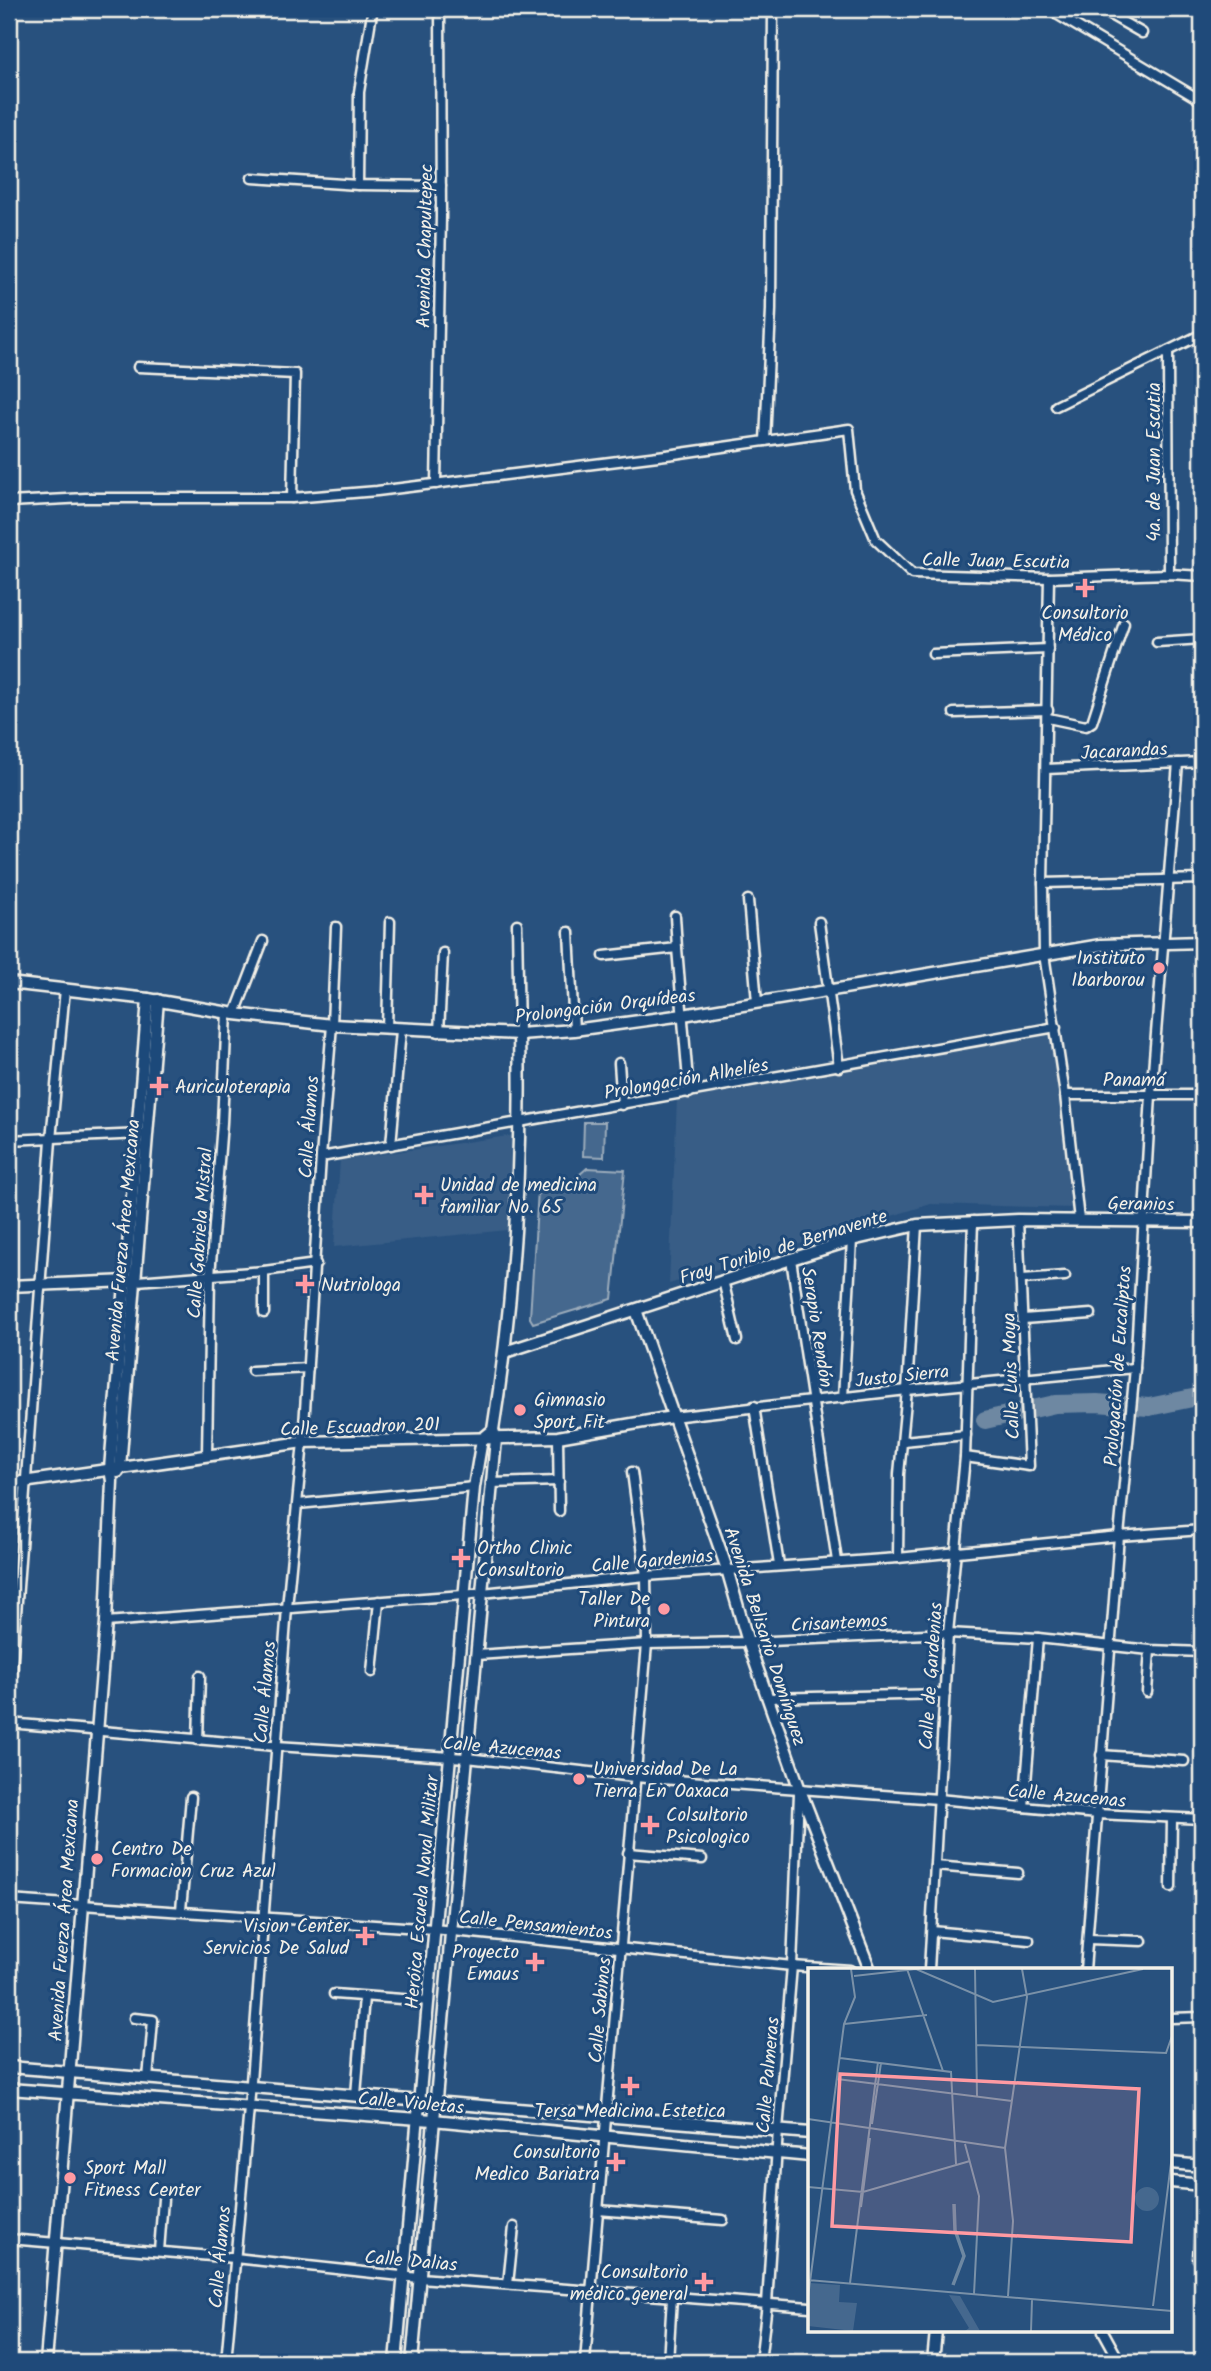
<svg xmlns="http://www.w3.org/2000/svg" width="1211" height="2371" font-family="Kalam,sans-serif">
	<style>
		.built { fill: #375d86 }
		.green { fill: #45688e; stroke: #9cacbb; stroke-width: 2 }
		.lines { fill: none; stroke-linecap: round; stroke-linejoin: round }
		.river { stroke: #6e88a2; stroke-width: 18 }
		.minor-casing { stroke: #f4f1e8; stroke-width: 13 }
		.tertiary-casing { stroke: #f4f1e8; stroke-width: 15 }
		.minor { stroke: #1f4a7a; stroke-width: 8 }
		.tertiary { stroke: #1f4a7a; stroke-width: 10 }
		.poi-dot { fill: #ff9aa2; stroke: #1f4a7a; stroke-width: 2.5 }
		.labels { text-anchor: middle; stroke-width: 6; stroke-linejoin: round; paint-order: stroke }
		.street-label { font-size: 19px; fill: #f4f1e8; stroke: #1f4a7a }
		.poi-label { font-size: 19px; fill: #f4f1e8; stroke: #1f4a7a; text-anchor: start }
		.inset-river { fill: none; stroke: #6e88a2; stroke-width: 3.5 }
		.inset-road { fill: none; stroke: #7a91a8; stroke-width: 2 }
		.view { fill: #ff9aa2; fill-opacity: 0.15; stroke: #ff9aa2; stroke-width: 3.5 }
		.inset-edge { fill: none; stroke: #f4f1e8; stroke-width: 3.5 }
	</style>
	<rect width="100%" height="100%" fill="#28517e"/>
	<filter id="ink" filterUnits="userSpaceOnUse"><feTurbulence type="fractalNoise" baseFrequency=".0143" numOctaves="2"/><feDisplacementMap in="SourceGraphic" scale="14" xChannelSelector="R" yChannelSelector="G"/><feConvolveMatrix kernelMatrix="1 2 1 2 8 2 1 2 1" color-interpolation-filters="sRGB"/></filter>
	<g filter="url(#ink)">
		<g class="built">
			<polygon points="1053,1029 1074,1208 931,1204 669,1284 677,1099"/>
			<polygon points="515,1135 508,1230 334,1247 340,1160"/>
		</g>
		<g class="green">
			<polygon points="584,1122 605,1122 604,1157 583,1156"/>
			<polygon points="587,1168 625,1170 612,1299 533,1323 530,1318 538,1190 541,1185 546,1182 571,1182"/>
		</g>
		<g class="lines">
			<polyline class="river" points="985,1420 1055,1404 1097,1403 1149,1407 1202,1396"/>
			<g class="minor-casing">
				<g id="minor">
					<polyline points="1048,9 1202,101"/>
					<polyline points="1100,9 1142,33"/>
					<polyline points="252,178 358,185 441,186"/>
					<polyline points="358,185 359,92 372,13 374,9"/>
					<polyline points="1168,351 1169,574"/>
					<polyline points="138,367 295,374 292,498"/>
					<polyline points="1056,406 1202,334"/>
					<polyline points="765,441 771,310 773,9"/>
					<polyline points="436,484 441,217 440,9"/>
					<polyline points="9,502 86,498 292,498 377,491 674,454 849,429 855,490 876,540 912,574 1049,578 1169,574 1202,576"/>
					<polyline points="1049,578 1043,883 1044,954 1065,1095 1079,1220"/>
					<polyline points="1157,642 1202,639"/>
					<polyline points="933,654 1048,649"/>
					<polyline points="954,713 1048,710"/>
					<polyline points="1048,718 1086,726 1092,722 1124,623"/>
					<polyline points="1046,769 1202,762"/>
					<polyline points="1043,883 1202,879"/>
					<polyline points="748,900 757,1002"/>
					<polyline points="675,916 677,948"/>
					<polyline points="819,922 839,1067"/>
					<polyline points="517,924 519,1034"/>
					<polyline points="569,932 574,1030"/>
					<polyline points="604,956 677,948 689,1093"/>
					<polyline points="235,1014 263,941"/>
					<polyline points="387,1028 390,922"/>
					<polyline points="439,1032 443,953"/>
					<polyline points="619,1063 622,1105"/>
					<polyline points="1065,1095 1202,1095"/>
					<polyline points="9,1140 142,1134"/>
					<polyline points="391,1145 401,1030"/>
					<polyline points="321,1157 1056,1027"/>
					<polyline points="791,1259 837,1561"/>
					<polyline points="1022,1279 1065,1276"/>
					<polyline points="723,1280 737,1340"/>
					<polyline points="137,1281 264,1271 316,1264"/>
					<polyline points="264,1313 264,1271"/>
					<polyline points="1023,1319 1091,1314"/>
					<polyline points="252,1371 308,1368"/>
					<polyline points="843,1398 852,1240"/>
					<polyline points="754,1406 779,1565"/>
					<polyline points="672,1417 907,1390 1135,1368"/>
					<polyline points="558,1437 559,1511"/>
					<polyline points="903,1441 966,1435"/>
					<polyline points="207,1455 210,1276 222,1123 227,1012"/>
					<polyline points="965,1457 1029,1466 1018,1220"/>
					<polyline points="491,1483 559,1481"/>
					<polyline points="298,1504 474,1487"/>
					<polyline points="898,1558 899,1474 907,1390 917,1225"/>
					<polyline points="106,1622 463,1595 646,1576 898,1558 1119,1536 1202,1530"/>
					<polyline points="477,1655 647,1644 748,1642 948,1633 1038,1638 1150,1650 1202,1652"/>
					<polyline points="372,1672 379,1601"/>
					<polyline points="1147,1692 1150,1650"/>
					<polyline points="767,1698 945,1694"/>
					<polyline points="9,1709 51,1140 65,989"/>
					<polyline points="9,1723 276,1746 467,1758 634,1777 938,1799 1097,1814 1202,1819"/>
					<polyline points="198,1740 200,1676"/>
					<polyline points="1101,1755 1184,1761"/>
					<polyline points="1024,1807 1038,1638"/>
					<polyline points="628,1853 702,1859"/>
					<polyline points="935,1866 1018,1873"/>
					<polyline points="1171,1887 1172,1819"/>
					<polyline points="9,1900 434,1929 792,1966 850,1970"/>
					<polyline points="181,1910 191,1797"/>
					<polyline points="932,1931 1029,1940"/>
					<polyline points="1089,1939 1142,1941"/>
					<polyline points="929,1970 948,1633 965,1457 973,1221"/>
					<polyline points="1085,1970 1119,1536 1135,1368 1151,1095 1178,763"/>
					<polyline points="334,1994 429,2001"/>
					<polyline points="134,2018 153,2020 148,2079"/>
					<polyline points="1171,2018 1202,2017"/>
					<polyline points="356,2095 364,1997"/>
					<polyline points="598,2210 723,2220"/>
					<polyline points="9,2239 235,2258 419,2278 810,2307"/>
					<polyline points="159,2251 163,2199"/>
					<polyline points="1198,2259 1202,2190"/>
					<polyline points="508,2284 514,2227"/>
					<polyline points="1103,2331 1120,2362"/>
					<polyline points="226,2362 249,2108 287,1608 303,1442 321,1157 332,1025 336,927"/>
					<polyline points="585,2362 647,1644 646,1576 632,1472"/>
					<polyline points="668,2362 672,2297"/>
					<polyline points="760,2362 767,2304 778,2130 792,1966 799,1793"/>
				</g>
			</g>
			<g class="tertiary-casing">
				<g id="tertiary">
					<polyline points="9,983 148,999 235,1014 332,1025 519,1034 574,1030 683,1015 1101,945 1202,942"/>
					<polyline points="9,1286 129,1281"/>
					<polyline points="636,1310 727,1569 748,1642 800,1790 870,1970"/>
					<polyline points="505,1352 791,1259 852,1240 917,1225 1018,1220 1202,1222"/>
					<polyline points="118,1472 120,1467 158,1000"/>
					<polyline points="9,1484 303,1442 558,1437 672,1417"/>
					<polyline points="9,2067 810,2133"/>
					<polyline points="9,2089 433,2120 810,2156"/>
					<polyline points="1171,2163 1202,2166"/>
					<polyline points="1171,2182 1202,2185"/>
					<polyline points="46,2362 106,1622 112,1481 110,1469 148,999"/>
					<polyline points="396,2362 474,1487 482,1439 493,1430"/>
					<path d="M412,2362L496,1439L493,1430C514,1299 522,1167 519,1034"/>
					<polyline points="933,2362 936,2331"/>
				</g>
			</g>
			<use href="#minor" class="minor"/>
			<use href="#tertiary" class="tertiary"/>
		</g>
	</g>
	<g class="poi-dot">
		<path d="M1081.5 577.5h7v7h7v7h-7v7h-7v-7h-7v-7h7z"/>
		<circle cx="1159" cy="968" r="7"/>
		<path d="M155.5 1075.5h7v7h7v7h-7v7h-7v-7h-7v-7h7z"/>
		<path d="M420.5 1184.5h7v7h7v7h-7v7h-7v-7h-7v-7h7z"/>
		<path d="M301.5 1273.5h7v7h7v7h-7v7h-7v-7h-7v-7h7z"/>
		<circle cx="520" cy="1410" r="7"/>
		<path d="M457.5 1547.5h7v7h7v7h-7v7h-7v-7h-7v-7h7z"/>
		<circle cx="664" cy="1609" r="7"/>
		<circle cx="579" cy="1779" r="7"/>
		<path d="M646.5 1814.5h7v7h7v7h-7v7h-7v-7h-7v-7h7z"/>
		<circle cx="97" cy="1859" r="7"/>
		<path d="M361.5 1925.5h7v7h7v7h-7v7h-7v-7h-7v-7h7z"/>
		<path d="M531.5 1951.5h7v7h7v7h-7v7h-7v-7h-7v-7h7z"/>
		<path d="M626.5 2075.5h7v7h7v7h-7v7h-7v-7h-7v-7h7z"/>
		<path d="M612.5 2151.5h7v7h7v7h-7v7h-7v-7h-7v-7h7z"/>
		<circle cx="70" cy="2178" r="7"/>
		<path d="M700.5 2271.5h7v7h7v7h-7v7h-7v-7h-7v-7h7z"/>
	</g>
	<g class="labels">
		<g class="street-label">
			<text transform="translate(424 246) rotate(-89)" y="7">Avenida Chapultepec</text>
			<text transform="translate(1153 462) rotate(-90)" y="7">4a. de Juan Escutia</text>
			<text transform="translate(996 560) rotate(1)" y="7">Calle Juan Escutia</text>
			<text transform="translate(1124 750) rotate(-3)" y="7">Jacarandas</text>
			<text transform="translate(605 1005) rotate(-7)" y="7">Prolongación Orquídeas</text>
			<text transform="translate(686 1078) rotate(-10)" y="7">Prolongación Alhelíes</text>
			<text x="1134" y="1086">Panamá</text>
			<text transform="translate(308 1127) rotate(-86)" y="7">Calle Álamos</text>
			<text transform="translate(1141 1203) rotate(1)" y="7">Geranios</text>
			<text transform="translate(199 1233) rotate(-86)" y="7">Calle Gabriela Mistral</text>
			<text transform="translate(122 1240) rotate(-85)" y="7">Avenida Fuerza Área Mexicana</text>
			<text transform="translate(783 1246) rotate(-17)" y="7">Fray Toribio de Bernavente</text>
			<text transform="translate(818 1327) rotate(81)" y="7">Serapio Rendón</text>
			<text transform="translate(1117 1366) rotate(-86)" y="7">Prologación de Eucaliptos</text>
			<text transform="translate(902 1375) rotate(-6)" y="7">Justo Sierra</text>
			<text transform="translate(1010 1376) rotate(-92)" y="7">Calle Luis Moya</text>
			<text transform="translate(360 1426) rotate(-2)" y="7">Calle Escuadron 201</text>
			<text transform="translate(652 1560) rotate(-5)" y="7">Calle Gardenias</text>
			<text transform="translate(839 1622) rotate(-3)" y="7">Crisantemos</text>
			<text transform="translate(766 1636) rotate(72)" y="7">Avenida Belisario Domínguez</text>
			<text transform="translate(930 1676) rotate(-86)" y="7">Calle de Gardenias</text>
			<text transform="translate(264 1692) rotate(-85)" y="7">Calle Álamos</text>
			<text transform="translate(502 1747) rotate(5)" y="7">Calle Azucenas</text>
			<text transform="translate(1067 1795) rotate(5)" y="7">Calle Azucenas</text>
			<text transform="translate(421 1892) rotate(-85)" y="7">Heróica Escuela Naval Militar</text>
			<text transform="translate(63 1920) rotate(-86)" y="7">Avenida Fuerza Área Mexicana</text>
			<text transform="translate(536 1924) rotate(6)" y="7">Calle Pensamientos</text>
			<text transform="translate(599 2010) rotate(-85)" y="7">Calle Sabinos</text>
			<text transform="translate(767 2075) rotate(-85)" y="7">Calle Palmeras</text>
			<text transform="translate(411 2102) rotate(5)" y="7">Calle Violetas</text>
			<text transform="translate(219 2257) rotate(-85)" y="7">Calle Álamos</text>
			<text transform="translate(411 2260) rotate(5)" y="7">Calle Dalias</text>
		</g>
		<g class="poi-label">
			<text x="1085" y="619" text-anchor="middle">Consultorio<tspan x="1085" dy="22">Médico</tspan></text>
			<text x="1145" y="964" text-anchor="end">Instituto<tspan x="1145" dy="22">Ibarborou</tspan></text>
			<text x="175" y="1093">Auriculoterapia</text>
			<text x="440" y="1191">Unidad de medicina<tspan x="440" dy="22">familiar No. 65</tspan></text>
			<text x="321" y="1291">Nutriologa</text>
			<text x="534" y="1406">Gimnasio<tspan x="534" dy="22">Sport Fit</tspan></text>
			<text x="477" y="1554">Ortho Clinic<tspan x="477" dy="22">Consultorio</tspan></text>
			<text x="650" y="1605" text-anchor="end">Taller De<tspan x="650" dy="22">Pintura</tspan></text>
			<text x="593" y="1775">Universidad De La<tspan x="593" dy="22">Tierra En Oaxaca</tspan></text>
			<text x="666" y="1821">Colsultorio<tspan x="666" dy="22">Psicologico</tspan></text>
			<text x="111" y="1855">Centro De<tspan x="111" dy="22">Formacion Cruz Azul</tspan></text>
			<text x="349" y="1932" text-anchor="end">Vision Center<tspan x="349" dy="22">Servicios De Salud</tspan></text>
			<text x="519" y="1958" text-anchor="end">Proyecto<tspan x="519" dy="22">Emaus</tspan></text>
			<text x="630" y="2117" text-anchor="middle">Tersa Medicina Estetica</text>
			<text x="600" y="2158" text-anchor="end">Consultorio<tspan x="600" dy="22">Medico Bariatra</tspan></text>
			<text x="84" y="2174">Sport Mall<tspan x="84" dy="22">Fitness Center</tspan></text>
			<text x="688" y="2278" text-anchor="end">Consultorio<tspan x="688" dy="22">médico general</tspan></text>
		</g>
	</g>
	<g transform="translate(808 1968)">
		<rect width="364" height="364" fill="#28517e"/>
		<path d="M327 231a12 12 0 1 1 24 0a12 12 0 1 1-24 0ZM2,315L32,317L31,334L49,335L45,363L0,358ZM141,327L152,328L172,363H157L161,360Z" fill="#45688e"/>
		<path class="inset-river" d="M145,317L156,288L147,262L146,236"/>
		<path class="inset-road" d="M99,1L135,103M167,1L169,128M46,8L108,1L185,34L335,1M36,56L119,47M169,77L358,85L364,68M32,90L143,104L148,196M29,111L204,133M0,151L197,180M64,156L73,95M157,176L171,228L166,326M0,219L55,224L162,193M53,239L62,170M0,312L364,343M42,315L70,94M200,328L205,253L197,180L219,29L214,1M0,329L36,56L47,29L43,1M345,338L364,187M223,363L224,332"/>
		<path class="view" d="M32,106L331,121L323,274L24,258Z"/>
		<rect width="364" height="364" class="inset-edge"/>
	</g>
	<rect width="1211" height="2371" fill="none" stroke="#1f4a7a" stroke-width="35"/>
	<rect x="18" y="18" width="1176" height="2336" fill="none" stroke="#f4f1e8" stroke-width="2.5" filter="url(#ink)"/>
</svg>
